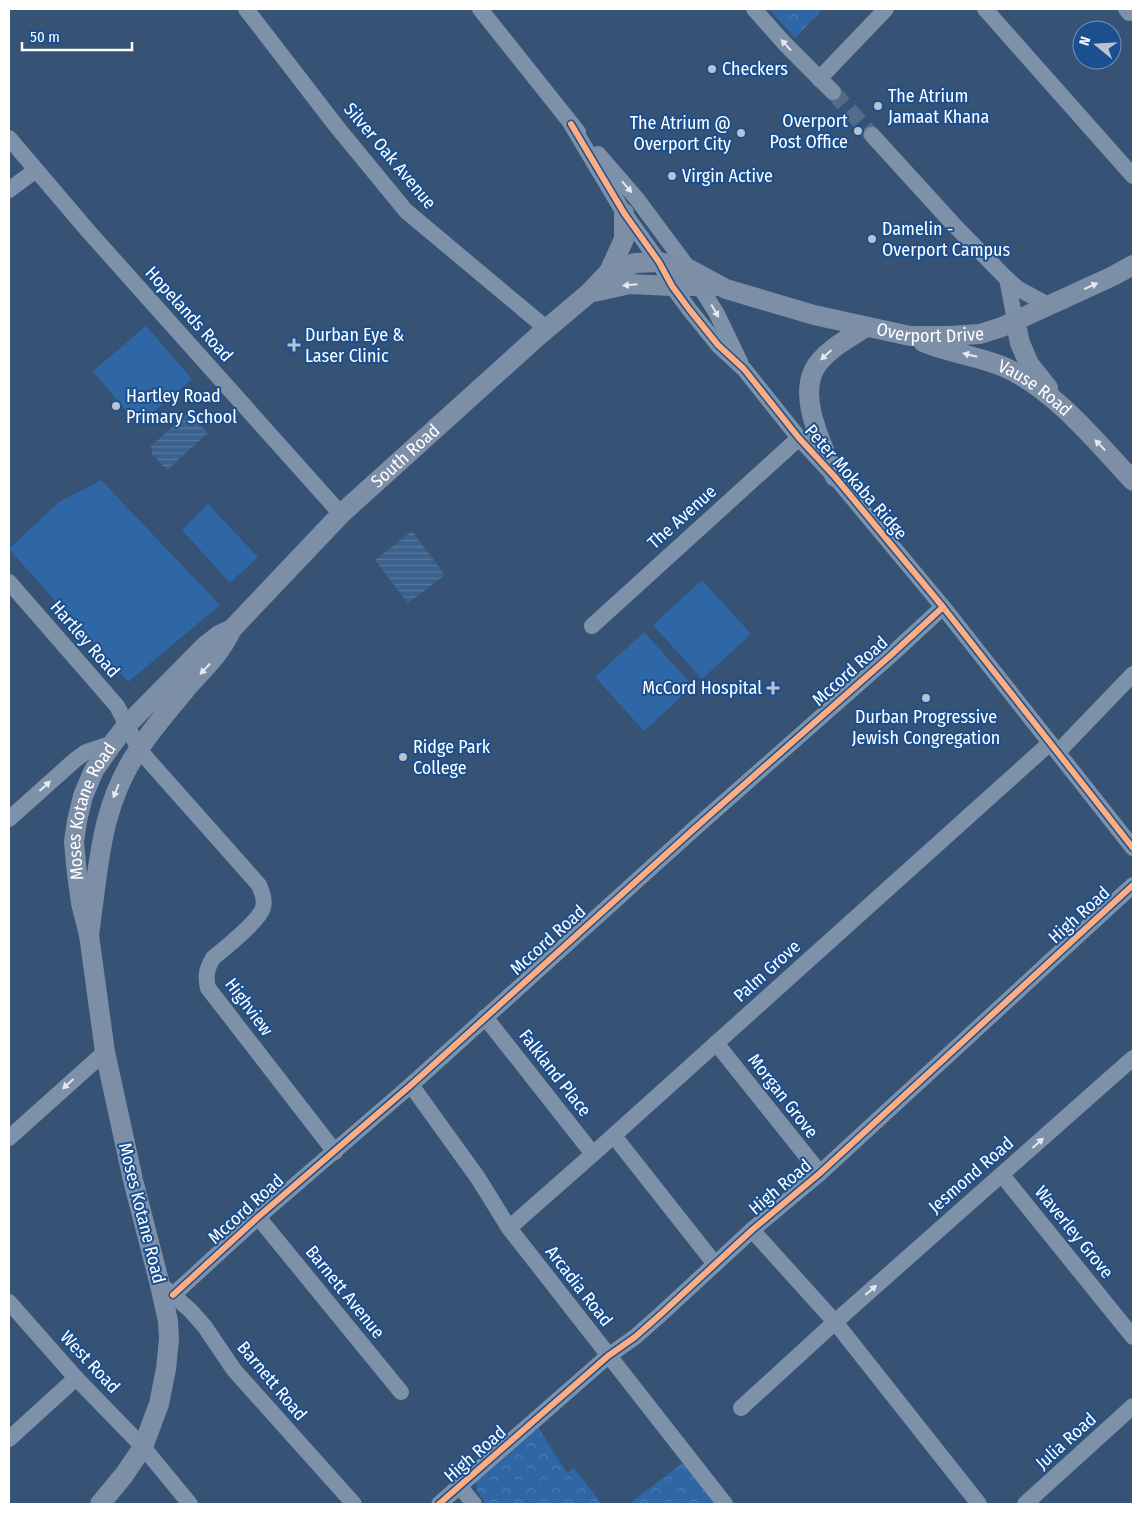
<svg xmlns="http://www.w3.org/2000/svg" width="1142" height="1513" font-family="'Fira Sans Condensed',sans-serif">
	<style>
		.park { fill: url(#park-crowns) }
		.pitch { fill: #2f66a5 }
		.water { fill: url(#water-rules) }
		.lines { fill: none; stroke-linecap: round; stroke-linejoin: round }
		.minor-tunnel { stroke: #546c89; stroke-width: 16; stroke-dasharray: 16 8; stroke-linecap: butt }
		.minor { stroke: #7d92a8; stroke-width: 16 }
		.major { stroke: #7d8ea7; stroke-width: 20 }
		.cycleway-casing { stroke: #1b4f8f; stroke-width: 9 }
		.cycleway { stroke: #ffac80; stroke-width: 6 }
		.oneway { fill: #e5e9ee }
		.oneway2 { fill: #e5e8ed }
		.poi-dot { fill: #b9c2ce; stroke: #1b4f8f; stroke-width: 2 }
		.labels { text-anchor: middle; stroke-width: 4; stroke-linejoin: round; paint-order: stroke }
		.poi-label { font-size: 18px; fill: #fff; stroke: #1b4f8f; text-anchor: start }
		.street-label { font-size: 18px; fill: #fff; stroke: #1b4f8f }
	</style>
	<defs>
		<pattern id="park-crowns" width="20" height="18" patternUnits="userSpaceOnUse" patternTransform="scale(1.25)"><rect width="20" height="18" fill="#2f66a5"/><path d="M2 6a3 3 0 1 1 6 0M12 15a3 3 0 1 1 6 0" fill="none" stroke="#4e7db2"/></pattern>
		<pattern id="water-rules" width="6" height="5" patternUnits="userSpaceOnUse" patternTransform="scale(1.25)"><rect width="6" height="5" fill="#3b618d"/><path d="M0 2.5h6" fill="none" stroke="#58799e"/></pattern>
	</defs>
	<rect width="100%" height="100%" fill="#365274"/>
	<g class="park">
		<polygon points="769,9 823,9 795,38"/>
		<polygon points="536,1424 567,1473 574,1468 602,1504 486,1504 477,1491 476,1480"/>
		<polygon points="685,1461 718,1504 629,1504"/>
	</g>
	<g class="pitch">
		<polygon points="146,326 192,379 138,425 93,371"/>
		<polygon points="101,480 220,605 128,682 9,549 59,502"/>
		<polygon points="208,504 258,557 230,583 182,530"/>
		<polygon points="702,580 751,634 702,679 653,625"/>
		<polygon points="644,632 693,686 644,731 595,677"/>
	</g>
	<g class="water">
		<polygon points="188,413 208,433 167,470 152,454 151,446"/>
		<polygon points="412,531 445,575 408,603 375,560"/>
	</g>
	<g class="lines">
		<polyline class="minor-tunnel" points="833,92 872,135"/>
		<g class="minor">
			<polyline points="246,9 337,127 406,211 547,329"/>
			<polyline points="480,9 578,132"/>
			<polyline points="754,9 785,44 833,92"/>
			<polyline points="985,9 1133,176"/>
			<polyline points="1126,9 1129,13"/>
			<polyline points="819,79 886,9"/>
			<polyline points="571,124 624,213 659,262 672,286 689,309 718,345 744,369 799,438 835,477 943,607 1133,848"/>
			<polyline points="872,135 954,225 1007,279 1017,288 1048,305"/>
			<polyline points="9,138 89,232 341,514"/>
			<polyline points="598,154 637,199 689,269 717,314 740,362"/>
			<polyline points="9,190 36,170"/>
			<polyline points="1007,279 1015,320"/>
			<path d="M9,582L117,706L139,749L149,761L259,885C262,892 265,899 263,908C259,921 225,948 213,958C207,968 205,976 208,988L335,1152"/>
			<polyline points="592,626 799,438"/>
			<polyline points="1058,752 1133,674"/>
			<polyline points="9,819 75,760 86,752 113,743"/>
			<polyline points="485,1017 593,1154"/>
			<polyline points="716,1043 820,1173"/>
			<polyline points="411,1085 478,1178 509,1228 725,1504"/>
			<polyline points="614,1136 715,1264"/>
			<polyline points="9,1138 105,1052"/>
			<polyline points="1002,1175 1133,1337"/>
			<polyline points="258,1217 401,1392"/>
			<polyline points="509,1228 593,1154 1050,743"/>
			<polyline points="752,1230 835,1322 979,1504"/>
			<polyline points="166,1289 191,1311 205,1327 234,1370 354,1504"/>
			<polyline points="173,1295 258,1217 411,1085 695,828 891,655 943,607"/>
			<polyline points="9,1302 76,1378 143,1447 190,1504"/>
			<polyline points="741,1408 835,1322 1133,1058"/>
			<polyline points="9,1439 76,1378"/>
			<polyline points="460,1487 474,1504"/>
			<polyline points="439,1504 608,1356 635,1337 661,1314 752,1230 820,1173 1133,885"/>
			<polyline points="1025,1504 1133,1406"/>
		</g>
		<g class="major">
			<polyline points="609,272 624,239 624,213"/>
			<polyline points="589,293 630,284 672,286 718,286"/>
			<polyline points="1015,320 1020,343 1029,364 1048,388"/>
			<path id="s1" d="M923,342C949,353 978,356 1004,367C1054,389 1096,441 1133,481"/>
			<path d="M835,477C823,445 793,391 820,361C832,347 850,337 866,327"/>
			<path id="s2" d="M89,935C99,867 99,808 139,749C154,726 173,705 191,683C208,665 221,652 232,629L341,514L537,337L589,293L609,272L635,263L659,262L689,269L726,289L814,315L910,336H949L980,334L1002,327L1113,276L1133,265"/>
			<path id="s3" d="M100,1504L124,1475L143,1447L159,1404L166,1369L169,1339L168,1321L160,1285L133,1180L105,1052L89,935L81,903L77,874L74,842L77,821L83,796L94,770L113,743L127,725L205,646L219,635L232,629"/>
		</g>
		<g class="cycleway-casing">
			<g id="cycleway">
				<polyline points="571,124 624,213 659,262 672,286 689,309 718,345 744,369 799,438 835,477 943,607 1133,848"/>
				<polyline points="173,1295 258,1217 411,1085 695,828 891,655 943,607"/>
				<polyline points="439,1504 608,1356 635,1337 661,1314 752,1230 820,1173 1133,885"/>
			</g>
		</g>
		<use href="#cycleway" class="cycleway"/>
	</g>
	<defs><path id="oneway-solid" d="M-6-.8H1V-3.2L6.5 0L1 3.2V.8H-6Z" transform="scale(1.25)"/></defs>
	<g class="oneway">
		<use href="#oneway-solid" transform="translate(786 45) rotate(-133)"/>
		<use href="#oneway-solid" transform="translate(627 187) rotate(49)"/>
		<use href="#oneway-solid" transform="translate(715 311) rotate(60)"/>
		<use href="#oneway-solid" transform="translate(45 786) rotate(-42)"/>
		<use href="#oneway-solid" transform="translate(68 1084) rotate(138)"/>
		<use href="#oneway-solid" transform="translate(1038 1143) rotate(-42)"/>
		<use href="#oneway-solid" transform="translate(871 1290) rotate(-41)"/>
	</g>
	<g class="oneway2">
		<use href="#oneway-solid" transform="translate(630 285) rotate(175)"/>
		<use href="#oneway-solid" transform="translate(1091 286) rotate(-24)"/>
		<use href="#oneway-solid" transform="translate(826 355) rotate(138)"/>
		<use href="#oneway-solid" transform="translate(970 355) rotate(-166)"/>
		<use href="#oneway-solid" transform="translate(1100 445) rotate(-134)"/>
		<use href="#oneway-solid" transform="translate(205 669) rotate(133)"/>
		<use href="#oneway-solid" transform="translate(116 791) rotate(112)"/>
	</g>
	<g class="poi-dot">
		<circle cx="712" cy="69" r="5"/>
		<circle cx="878" cy="106" r="5"/>
		<circle cx="858" cy="131" r="5"/>
		<circle cx="741" cy="133" r="5"/>
		<circle cx="672" cy="176" r="5"/>
		<circle cx="872" cy="239" r="5"/>
		<path d="M291.5 337.5h5v5h5v5h-5v5h-5v-5h-5v-5h5z"/>
		<circle cx="116" cy="406" r="5"/>
		<path d="M770.5 680.5h5v5h5v5h-5v5h-5v-5h-5v-5h5z"/>
		<circle cx="926" cy="698" r="5"/>
		<circle cx="403" cy="757" r="5"/>
	</g>
	<g class="labels">
		<g class="poi-label">
			<text x="722" y="75">Checkers</text>
			<text x="888" y="102">The Atrium<tspan x="888" dy="21">Jamaat Khana</tspan></text>
			<text x="848" y="127" text-anchor="end">Overport<tspan x="848" dy="21">Post Office</tspan></text>
			<text x="731" y="129" text-anchor="end">The Atrium @<tspan x="731" dy="21">Overport City</tspan></text>
			<text x="682" y="182">Virgin Active</text>
			<text x="882" y="235">Damelin -<tspan x="882" dy="21">Overport Campus</tspan></text>
			<text x="305" y="341">Durban Eye &amp;<tspan x="305" dy="21">Laser Clinic</tspan></text>
			<text x="126" y="402">Hartley Road<tspan x="126" dy="21">Primary School</tspan></text>
			<text x="762" y="694" text-anchor="end">McCord Hospital</text>
			<text x="926" y="723" text-anchor="middle">Durban Progressive<tspan x="926" dy="21">Jewish Congregation</tspan></text>
			<text x="413" y="753">Ridge Park<tspan x="413" dy="21">College</tspan></text>
		</g>
		<g class="street-label">
			<text transform="translate(390 156) rotate(50)" y="6">Silver Oak Avenue</text>
			<text transform="translate(189 314) rotate(48)" y="6">Hopelands Road</text>
			<text dy="6" stroke="none"><textPath href="#s2" startOffset="1201">Overport Drive</textPath></text>
			<text dy="6" stroke="none"><textPath href="#s1" startOffset="122">Vause Road</textPath></text>
			<text dy="6" stroke="none"><textPath href="#s2" startOffset="592">South Road</textPath></text>
			<text transform="translate(856 482) rotate(49)" y="6">Peter Mokaba Ridge</text>
			<text transform="translate(682 517) rotate(-42)" y="6">The Avenue</text>
			<text transform="translate(85 639) rotate(49)" y="6">Hartley Road</text>
			<text transform="translate(850 671) rotate(-42)" y="6">Mccord Road</text>
			<text dy="6" stroke="none"><textPath href="#s3" startOffset="724">Moses Kotane Road</textPath></text>
			<text transform="translate(1079 915) rotate(-42)" y="6">High Road</text>
			<text transform="translate(548 940) rotate(-42)" y="6">Mccord Road</text>
			<text transform="translate(767 971) rotate(-42)" y="6">Palm Grove</text>
			<text transform="translate(249 1007) rotate(53)" y="6">Highview</text>
			<text transform="translate(555 1073) rotate(52)" y="6">Falkland Place</text>
			<text transform="translate(783 1096) rotate(52)" y="6">Morgan Grove</text>
			<text transform="translate(971 1175) rotate(-41)" y="6">Jesmond Road</text>
			<text transform="translate(780 1187) rotate(-40)" y="6">High Road</text>
			<text transform="translate(246 1209) rotate(-42)" y="6">Mccord Road</text>
			<text transform="translate(142 1213) rotate(76)" y="6">Moses Kotane Road</text>
			<text transform="translate(1074 1232) rotate(51)" y="6">Waverley Grove</text>
			<text transform="translate(579 1286) rotate(52)" y="6">Arcadia Road</text>
			<text transform="translate(345 1292) rotate(51)" y="6">Barnett Avenue</text>
			<text transform="translate(90 1362) rotate(47)" y="6">West Road</text>
			<text transform="translate(272 1381) rotate(50)" y="6">Barnett Road</text>
			<text transform="translate(1066 1441) rotate(-42)" y="6">Julia Road</text>
			<text transform="translate(475 1454) rotate(-41)" y="6">High Road</text>
		</g>
	</g>
	<rect width="1142" height="1513" fill="none" stroke="#ffffff" stroke-width="20"/>
	<g transform="translate(1097 45) rotate(288)"><circle r="24" fill="#1b4f8f" stroke="#7695bc"/>
	<path d="M0-4L9 19L0 12L-9 19Z" fill="#b9c2ce"/>
	<text y="-8" font-size="14" font-weight="bold" text-anchor="middle" fill="#ffffff">N</text>
	</g>
	<path d="M22 42v8h110v-8" fill="none" stroke="#ffffff" stroke-width="2.5"/>
	<text x="30" y="42" font-size="15" fill="#ffffff" stroke="#1b4f8f" stroke-width="4" paint-order="stroke">50 m</text>
</svg>
